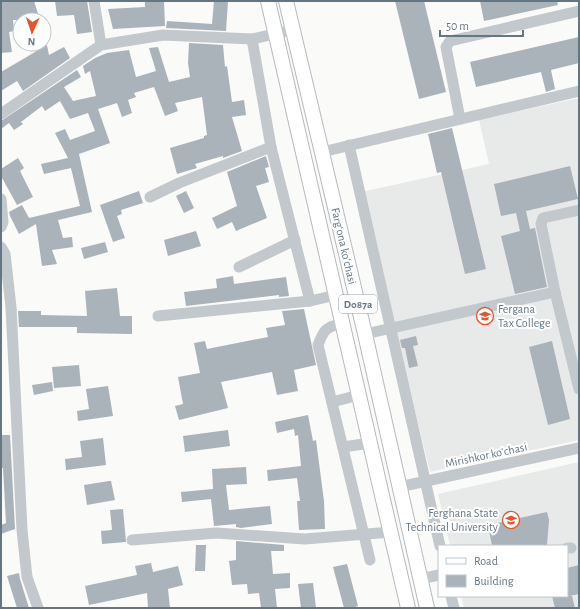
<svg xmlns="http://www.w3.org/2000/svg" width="580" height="609" font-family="'Alegreya Sans',sans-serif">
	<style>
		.built { fill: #e8e9e9 }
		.building { fill: #aab3b9 }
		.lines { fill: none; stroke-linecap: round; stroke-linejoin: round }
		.major-casing { stroke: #b5babe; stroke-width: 16 }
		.minor { stroke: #c3c8cc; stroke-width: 11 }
		.major { stroke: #fff; stroke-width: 14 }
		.labels { text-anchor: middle; stroke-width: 4; stroke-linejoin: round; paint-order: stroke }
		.shield { fill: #fff; stroke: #939fa8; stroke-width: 1 }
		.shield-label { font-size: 11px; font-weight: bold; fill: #657683 }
		.street-label { font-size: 12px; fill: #657683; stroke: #fff }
		.poi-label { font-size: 12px; fill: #657683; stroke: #fff; text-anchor: start }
	</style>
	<rect width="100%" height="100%" fill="#fafaf8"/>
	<g class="built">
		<polygon points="579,98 579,440 430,472 361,192 489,164 479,120"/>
		<polygon points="579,462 579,608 464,608 461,596 567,596 567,546 450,546 438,494"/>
	</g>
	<g class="building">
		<polygon points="1,1 34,1 40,20 13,20 14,31 9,32 12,52 1,53"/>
		<polygon points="55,1 87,1 92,32 77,34 74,15 57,16"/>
		<polygon points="145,1 164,1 165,26 113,29 108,9 145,7"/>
		<polygon points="214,1 228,1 226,31 166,28 167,21 212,24"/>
		<polygon points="395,1 424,1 446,92 419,99"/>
		<polygon points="480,1 557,1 558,5 484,21"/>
		<polygon points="579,37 579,63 551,70 555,89 546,92 541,72 476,87 470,62"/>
		<polygon points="189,43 223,45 225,67 227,66 232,102 244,100 246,115 232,117 242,151 223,158 223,156 195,164 197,168 177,174 170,148 204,138 204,136 207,135 202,97 175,103 178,111 165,116 154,87 134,93 136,97 128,100 132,113 122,117 117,103 98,109 110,143 79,154 92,212 58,220 63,238 72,237 73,247 52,250 57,264 42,266 36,224 19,234 10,216 9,212 22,205 29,218 80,206 71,168 44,174 41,164 68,158 55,133 65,129 70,140 95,131 88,113 70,119 60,101 45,111 42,106 21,122 23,124 14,130 9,123 1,129 1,121 77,70 81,77 64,87 73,101 96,96 90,71 85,74 83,66 95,58 107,53 129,50 136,77 156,71 149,48 158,47 169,82 190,77 188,63"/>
		<polygon points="47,45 49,55 64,47 70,58 23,91 17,81 1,91 1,72"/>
		<polygon points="452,128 486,269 465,274 441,172 437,173 428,134"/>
		<polygon points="266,156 269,167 265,168 269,182 256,186 267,218 236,231 232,222 217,229 212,218 237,206 227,172"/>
		<polygon points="18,158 24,168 20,171 33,197 17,205 1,176 1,169"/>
		<polygon points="570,166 578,199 526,211 530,229 535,228 547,287 515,294 501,236 520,231 516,213 501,216 494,184"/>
		<polygon points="139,191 143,203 121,210 122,214 117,216 125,238 113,242 100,205"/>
		<polygon points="186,191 194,208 184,213 176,196"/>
		<polygon points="196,231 201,246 168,256 164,240"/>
		<polygon points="105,242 108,252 84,259 81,248"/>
		<polygon points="233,276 234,284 286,277 289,296 279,297 279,295 186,306 184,292 217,288 216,279"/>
		<polygon points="117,288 120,316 132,316 132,334 77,333 77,327 19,327 18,311 41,311 41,315 87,316 85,291"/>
		<polygon points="304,309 316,365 294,370 298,391 277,395 272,372 221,382 228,408 179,420 175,406 183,404 178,377 200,373 194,343 205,341 207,349 268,337 266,328 285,325 282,311"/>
		<polygon points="416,336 418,345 413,346 418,366 409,368 405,348 402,348 400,340"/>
		<polygon points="552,341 570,419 548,425 529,347"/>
		<polygon points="79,365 81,386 54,388 52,367"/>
		<polygon points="52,382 53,391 34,395 32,385"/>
		<polygon points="108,386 113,416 78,421 77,411 89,409 86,389"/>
		<polygon points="308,415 313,441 316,440 324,501 325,529 299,530 297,501 300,501 297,478 268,481 267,470 301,466 298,435 295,436 294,429 277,433 275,422"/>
		<polygon points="228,430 230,446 185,452 183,436"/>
		<polygon points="1,435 10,435 15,529 1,534 1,525 6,523 3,468 1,468"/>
		<polygon points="103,438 106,465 66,470 65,459 82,457 80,441"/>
		<polygon points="246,467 247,484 226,485 229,510 270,506 272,524 241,528 236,527 236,524 214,526 211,499 182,502 181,492 213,489 212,469"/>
		<polygon points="109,481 111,481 115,500 87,505 84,485"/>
		<polygon points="123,509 126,542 102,544 101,531 112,530 110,510"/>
		<polygon points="547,512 549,520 547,545 492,546 488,525"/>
		<polygon points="236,541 284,545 284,551 271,551 273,574 290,573 290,588 275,589 277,608 261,608 259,593 248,594 247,584 232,585 229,561 236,560"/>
		<polygon points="196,545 206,545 205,571 195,571"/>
		<polygon points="151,563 153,572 178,566 183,585 168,589 170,608 148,608 147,593 89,605 85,586 137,575 135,566"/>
		<polygon points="347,564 358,606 352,608 344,608 333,567"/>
		<polygon points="579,565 579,594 569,596 572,596 575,608 555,608 552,596 567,596 567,568"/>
		<polygon points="19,573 20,579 29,608 17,608 7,576"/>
		<polygon points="313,583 316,608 301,608 298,584"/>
	</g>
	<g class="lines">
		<g class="major-casing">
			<g id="major">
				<polyline points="268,1 408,608"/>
				<polyline points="286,1 365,334 427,608"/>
			</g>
		</g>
		<g class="minor">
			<polyline points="94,1 101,45"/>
			<polyline points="1,114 101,45 163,35 252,39 292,30"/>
			<polyline points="460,119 446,47 450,41 579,11"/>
			<polyline points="349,145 440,546"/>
			<polyline points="322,152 579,91"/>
			<polyline points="150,197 179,183 271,147 252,39"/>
			<polyline points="1,199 3,222 1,227"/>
			<polyline points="579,210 543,218 541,224 555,292 579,389"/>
			<polyline points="1,247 5,254 11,307 22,530 27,577 38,608"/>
			<polyline points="239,267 295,240"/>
			<polyline points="310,301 336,295"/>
			<polyline points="158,316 310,301 271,147"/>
			<path d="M343,323C326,327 324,329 318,345L370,560"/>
			<polyline points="365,334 555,292"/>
			<polyline points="332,402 359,395"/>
			<polyline points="343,447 370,443"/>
			<polyline points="399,487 579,448"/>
			<polyline points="132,540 216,533 305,539 391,532"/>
			<polyline points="567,548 571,548"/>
			<polyline points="420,579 439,575"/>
			<polyline points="451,596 454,608"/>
		</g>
		<use href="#major" class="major"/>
	</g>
	<defs>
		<g id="university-ring" transform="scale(0.9)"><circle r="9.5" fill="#fff" stroke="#e4572e" stroke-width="1.5"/><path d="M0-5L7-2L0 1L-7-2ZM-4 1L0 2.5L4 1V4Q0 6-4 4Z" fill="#e4572e"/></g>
	</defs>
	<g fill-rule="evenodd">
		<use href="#university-ring" x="485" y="316"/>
		<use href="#university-ring" x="511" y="520"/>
	</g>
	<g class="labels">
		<rect class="shield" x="339" y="295" width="38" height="18" rx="3"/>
		<g class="shield-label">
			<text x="358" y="308">D087a</text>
		</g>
		<g class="street-label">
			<text transform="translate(344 246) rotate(77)" y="4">Fargʻona koʻchasi</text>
			<text transform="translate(486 455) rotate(-12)" y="4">Mirishkor koʻchasi</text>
		</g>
		<g class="poi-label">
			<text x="498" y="313">Fergana<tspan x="498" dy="14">Tax College</tspan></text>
			<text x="498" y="517" text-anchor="end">Ferghana State<tspan x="498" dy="14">Technical University</tspan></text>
		</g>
	</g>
	<rect width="580" height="609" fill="none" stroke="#657683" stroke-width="4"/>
	<rect x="438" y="545" width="130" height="52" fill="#ffffff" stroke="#c1c8cd"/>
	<rect x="446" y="558" width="20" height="6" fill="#ffffff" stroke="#c1c8cd"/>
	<text x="474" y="565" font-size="12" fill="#657683">Road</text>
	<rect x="446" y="575" width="20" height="12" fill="#aab3b9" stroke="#c1c8cd"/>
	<text x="474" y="585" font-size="12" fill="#657683">Building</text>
	<g transform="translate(32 32) rotate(183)"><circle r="19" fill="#ffffff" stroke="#c1c8cd"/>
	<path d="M0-3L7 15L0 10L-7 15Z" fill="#e4572e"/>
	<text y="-6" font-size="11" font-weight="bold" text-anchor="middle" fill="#657683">N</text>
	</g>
	<path d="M440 30v6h83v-6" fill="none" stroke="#657683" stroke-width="2"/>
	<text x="446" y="30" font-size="12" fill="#657683" stroke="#ffffff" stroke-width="3" paint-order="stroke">50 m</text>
</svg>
